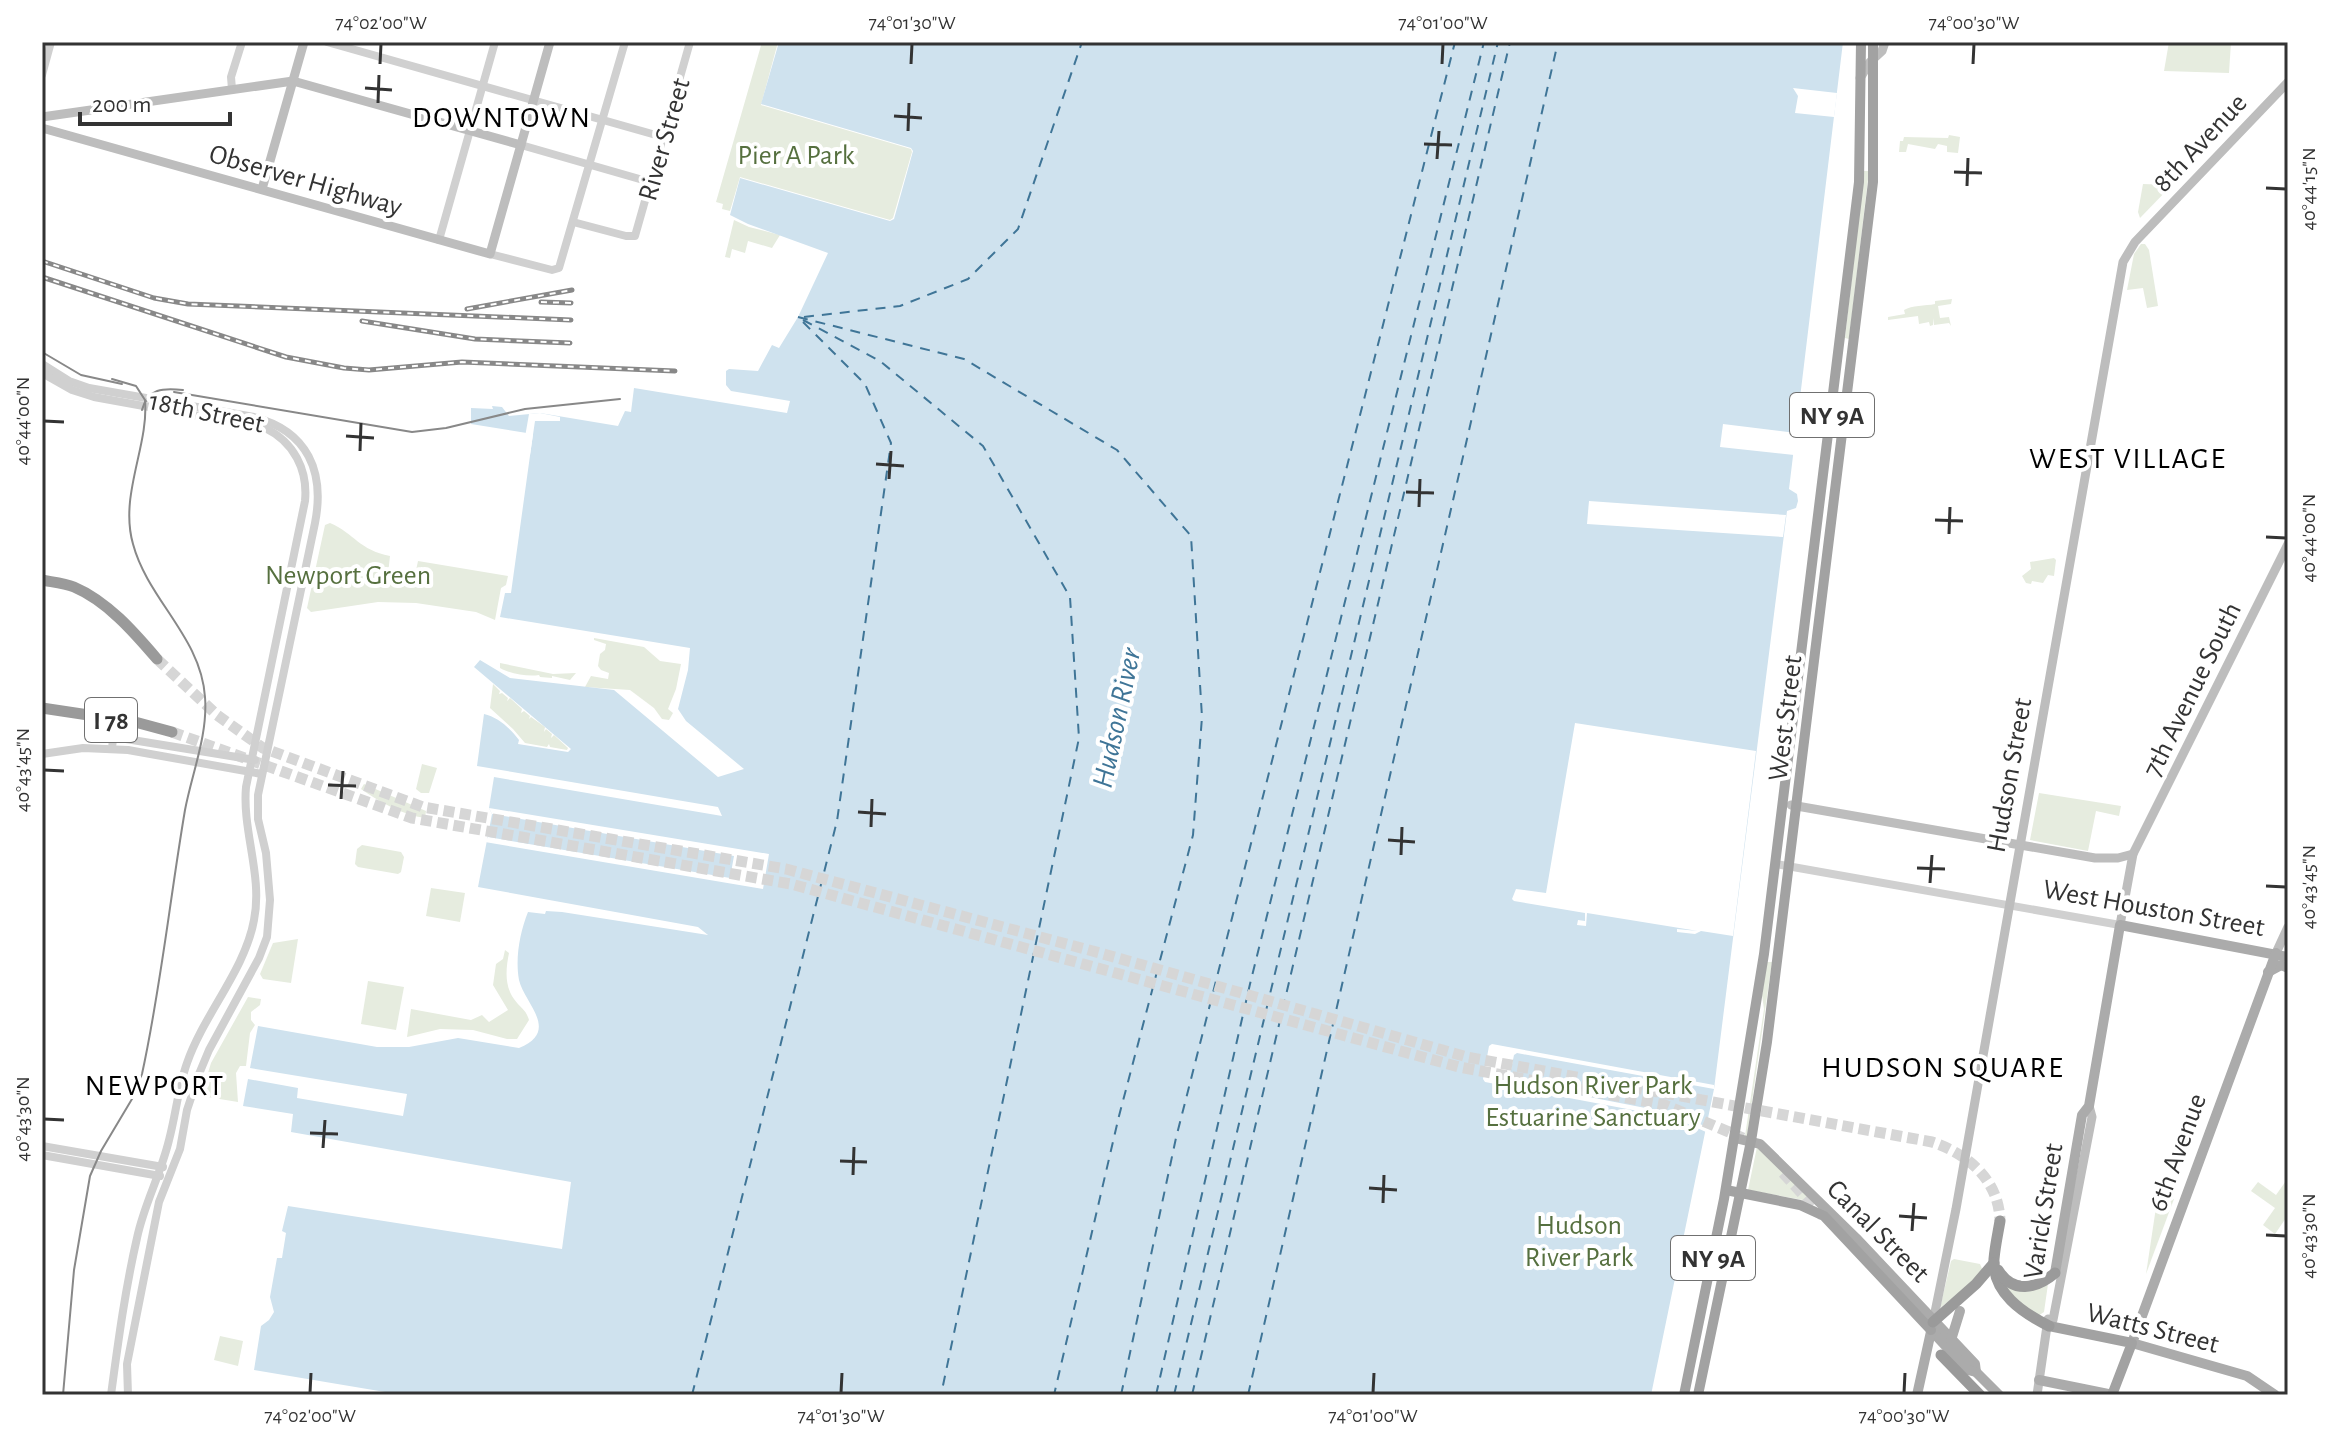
<svg xmlns="http://www.w3.org/2000/svg" width="2330" height="1437" font-family="'Alegreya Sans',sans-serif">
	<style>
		.green { fill: #e6ecdf }
		.water { fill: #cfe2ee }
		.pier { fill: #fff }
		.lines { fill: none; stroke-linecap: round; stroke-linejoin: round }
		.ferry { stroke: #3f7597; stroke-width: 2; stroke-dasharray: 10 8; stroke-linecap: butt }
		.motorway-tunnel { stroke: #d6d6d6; stroke-width: 11; stroke-dasharray: 11 5.5; stroke-linecap: butt }
		.tertiary { stroke: #d0d0d0; stroke-width: 8 }
		.secondary { stroke: #bdbdbd; stroke-width: 9 }
		.primary { stroke: #ababab; stroke-width: 10 }
		.trunk { stroke: #a2a2a2; stroke-width: 10 }
		.motorway { stroke: #9a9a9a; stroke-width: 11 }
		.tram { stroke: #888; stroke-width: 2 }
		.rail-casing { stroke: #888; stroke-width: 5 }
		.rail { stroke: #fff; stroke-width: 2; stroke-dasharray: 6; stroke-linecap: butt }
		.ticks { fill: none; stroke: #333; stroke-width: 3 }
		.labels { text-anchor: middle; stroke-width: 8; stroke-linejoin: round; paint-order: stroke }
		.shield { fill: #fff; stroke: #707070; stroke-width: 2 }
		.shield-label { font-size: 26px; font-weight: bold; fill: #333 }
		.street-label { font-size: 28px; fill: #333; stroke: #fff }
		.park-label { font-size: 28px; fill: #56703f; stroke: #fff }
		.neighbourhood-label { font-size: 30px; letter-spacing: 2px; fill: #000; stroke: #fff }
		.water-label { font-size: 30px; font-style: italic; fill: #3f7597; stroke: #fff }
		.neatline { fill: none; stroke: #333; stroke-width: 3 }
		.ticks-label { font-size: 20px; text-anchor: middle; fill: #333 }
	</style>
	<rect width="100%" height="100%" fill="#fff"/>
	<g class="green">
		<polygon points="762,42 778,42 761,105 911,149 912,152 893,218 890,220 740,177 730,211 722,209 723,204 716,202"/>
		<polygon points="2169,42 2231,42 2229,73 2164,71"/>
		<polygon points="1949,135 1960,137 1958,153 1947,152 1947,146 1938,144 1935,149 1908,144 1906,152 1899,152 1900,141 1903,141 1904,137 1948,138"/>
		<polygon points="1864,171 1869,171 1849,339 1845,338"/>
		<polygon points="2143,184 2169,185 2170,187 2140,218 2138,212"/>
		<polygon points="734,220 749,227 780,235 772,248 748,241 745,253 732,249 730,258 725,257"/>
		<polygon points="2141,244 2145,244 2149,250 2158,306 2147,308 2143,288 2127,290 2134,254"/>
		<path d="M1952,299L1951,304L1938,306L1940,318L1949,317L1951,326L1949,323L1934,325L1933,318V325L1930,326L1929,322L1919,324L1918,316L1888,320V317L1905,314L1904,310C1912,305 1925,306 1935,304V301Z"/>
		<path d="M330,523C355,534 359,550 390,556L388,574L414,580L418,561L508,576L506,585L501,588L495,620L476,612L416,603L378,602L311,612L307,608L325,525Z"/>
		<polygon points="2054,558 2056,560 2054,576 2048,575 2043,583 2032,581 2031,584 2026,583 2022,576 2031,569 2030,562"/>
		<polygon points="594,638 644,647 660,661 681,664 676,689 668,709 673,713 669,720 662,719 654,708 630,690 585,687 591,676 608,679 609,673 601,670 598,666 600,654 605,650 606,644 594,640"/>
		<path d="M500,663L553,674L576,673L570,680L552,676V678L540,677L539,675C529,677 510,674 500,668Z"/>
		<polygon points="493,684 500,691 499,694 502,693 508,698 507,701 510,698 522,709 521,713 524,711 530,716 529,719 531,717 545,727 544,732 546,729 552,734 551,738 554,735 568,748 567,750 550,747 549,744 547,747 525,743 513,729 490,708"/>
		<polygon points="422,764 437,768 429,793 421,793 416,789"/>
		<path d="M364,784L426,811L425,818C403,815 379,802 361,789Z"/>
		<polygon points="2039,793 2121,806 2119,816 2096,811 2088,851 2030,840"/>
		<polygon points="362,845 401,852 404,857 401,872 398,874 358,867 355,864 357,849"/>
		<polygon points="431,888 465,893 460,922 426,916"/>
		<polygon points="298,939 291,983 263,979 260,974 273,943"/>
		<path d="M505,950L509,953C506,968 504,985 514,999C520,1008 526,1009 529,1020L517,1039H507L473,1030L440,1029L407,1037L411,1009L471,1020L482,1015L489,1022L508,1010L493,985L496,964L503,959Z"/>
		<polygon points="1767,962 1772,962 1747,1136 1745,1136 1764,1009 1762,995"/>
		<polygon points="368,981 404,987 396,1030 361,1024"/>
		<polygon points="248,997 261,999 260,1005 251,1012 251,1020 255,1025 250,1033 246,1066 240,1066 236,1073 238,1102 201,1096 211,1063"/>
		<polygon points="1757,1147 1814,1202 1748,1190"/>
		<polygon points="2288,1178 2288,1215 2275,1234 2263,1225 2275,1208 2251,1191 2258,1182 2276,1195"/>
		<polygon points="2160,1192 2174,1199 2146,1274 2158,1194"/>
		<polygon points="1954,1259 1980,1264 1984,1273 1940,1308 1951,1261"/>
		<polygon points="1999,1276 2006,1282 2048,1284 2044,1312 2038,1316 2017,1303"/>
		<polygon points="220,1336 243,1341 238,1366 214,1360"/>
	</g>
	<path class="water" d="M779,42H1843L1789,489L1797,494L1798,501L1796,508L1787,511L1714,1089L1651,1395H403L254,1370L261,1326L269,1320L274,1312L270,1297L277,1258H282L286,1233L282,1231L288,1206L562,1249L571,1182L291,1132L293,1114L243,1106L248,1079L298,1088L297,1098L403,1116L407,1094L250,1068L258,1026L377,1047H409L458,1038L519,1048C561,1031 524,1003 519,980C515,958 520,932 528,912L545,914L546,911L562,912L708,935L698,927L478,887L492,814L489,808L494,777L722,816L718,807L477,766L484,714C498,717 511,729 519,740L518,744L568,752L571,749L474,667L480,660L510,678L614,690L718,777L744,769L686,721L678,709L688,670L690,648L500,617L505,593H511L533,434L471,424V408L493,409L492,406L502,407L509,416L540,413L618,426L625,411L631,412L634,388L787,413L790,401L731,391L726,385V371L729,369L758,371L772,345L779,348L798,317L828,253L748,224L730,215L740,178L890,221L894,219L913,151L911,148L761,104Z"/>
	<g class="pier">
		<polygon points="1793,88 1837,93 1834,117 1795,113 1798,96"/>
		<polygon points="540,413 560,417 560,421 535,421 530,455 526,454 529,437 525,437 529,414"/>
		<polygon points="1723,424 1796,433 1794,455 1720,447"/>
		<polygon points="1589,501 1786,515 1783,537 1587,524"/>
		<polygon points="1575,723 1756,751 1733,936 1701,931 1695,934 1677,932 1677,929 1698,931 1587,913 1586,926 1577,925 1578,920 1585,921 1585,913 1514,901 1512,899 1516,889 1546,893"/>
		<polygon points="489,808 769,854 763,889 485,842 488,837 730,878 734,856 492,814"/>
		<polygon points="1492,1044 1714,1085 1714,1089 1517,1053 1514,1055 1509,1079 1512,1082 1676,1114 1707,1127 1706,1132 1675,1118 1485,1082 1483,1079 1489,1046"/>
	</g>
	<g class="lines">
		<g class="ferry">
			<polyline points="798,317 964,359 1117,450 1191,536 1202,717 1193,835 1119,1116 1054,1395"/>
			<polyline points="804,317 900,306 968,279 1018,229 1082,42"/>
			<polyline points="803,320 880,361 983,446 1070,597 1079,738 941,1395"/>
			<polyline points="692,1395 837,821 891,443 865,384 799,318"/>
			<polyline points="1121,1395 1176,1138 1455,42"/>
			<polyline points="1156,1395 1250,984 1484,42"/>
			<polyline points="1174,1395 1498,42"/>
			<polyline points="1192,1395 1510,42"/>
			<polyline points="1248,1395 1558,42"/>
		</g>
		<g class="motorway-tunnel">
			<path d="M157,659L217,715L263,748L423,807L786,869L1100,953L1467,1057L1932,1142C1968,1154 1999,1180 2000,1221"/>
			<polyline points="172,732 412,818 791,884 1459,1067 1665,1105 1743,1138"/>
			<polyline points="1783,1173 1823,1216"/>
		</g>
		<g class="tertiary">
			<polyline points="327,42 663,137"/>
			<polyline points="42,75 51,42"/>
			<polyline points="232,89 231,77 242,42"/>
			<polyline points="521,145 650,182"/>
			<polyline points="573,222 626,236 635,236 690,42"/>
			<polyline points="439,240 495,42"/>
			<polyline points="490,254 552,270 559,268 625,42"/>
			<path d="M42,364L69,381L89,388L254,417C308,431 325,472 315,523L258,795V819L266,853L270,900L267,937L259,958L209,1050L199,1074L187,1110L180,1149L159,1202L127,1364L128,1395"/>
			<path d="M42,373L72,390L94,397L265,428C294,442 308,470 305,501L246,787C242,831 263,876 254,920C245,970 204,1014 187,1063C178,1088 176,1114 169,1140C161,1174 144,1204 137,1238C125,1290 118,1343 111,1395"/>
			<polyline points="112,749 113,738 120,738 255,760"/>
			<polyline points="42,754 83,748 128,750 262,774"/>
			<polyline points="1776,864 2120,925"/>
			<polyline points="42,1146 163,1167"/>
			<polyline points="42,1155 160,1176"/>
		</g>
		<g class="secondary">
			<polyline points="1860,78 1870,62 1882,51 1885,42"/>
			<polyline points="42,117 293,81 521,145"/>
			<polyline points="42,128 490,254 550,42"/>
			<polyline points="262,189 304,42"/>
			<polyline points="1791,805 2095,858 2118,858 2133,854"/>
			<polyline points="2120,925 2133,854 2288,544"/>
			<polyline points="2276,953 2288,927"/>
			<polyline points="1933,1322 1956,1209 2123,262 2135,242 2288,82"/>
			<polyline points="2049,1326 2053,1320 2092,1117 2089,1106"/>
			<polyline points="2037,1395 2048,1319"/>
		</g>
		<g class="primary">
			<polyline points="2268,972 2281,965 2288,968"/>
			<polyline points="1735,1138 1760,1144 1856,1238 1975,1364 1976,1372"/>
			<polyline points="2055,1273 2082,1115 2089,1106 2120,925 2288,957"/>
			<polyline points="1931,1330 1968,1370 1976,1372 1999,1395"/>
			<polyline points="1951,1340 1960,1311"/>
			<polyline points="2039,1380 2113,1395"/>
			<polyline points="1917,1395 1932,1327"/>
			<polyline points="2275,1395 2247,1376 2132,1343 2276,953"/>
		</g>
		<g class="trunk">
			<polyline points="1726,1190 1800,1205 1824,1216 1931,1330"/>
			<polyline points="2049,1326 2132,1343 2112,1395"/>
			<polyline points="1684,1395 1724,1199 1764,954 1859,182 1861,42"/>
			<polyline points="1698,1395 1751,1141 1767,1042 1873,182 1873,42"/>
		</g>
		<g class="motorway">
			<path d="M42,580C52,582 64,583 74,587C107,601 134,632 157,659"/>
			<polyline points="42,708 135,722 172,732"/>
			<path d="M2000,1221C1998,1233 1995,1246 1994,1259C1992,1293 2023,1313 2049,1326"/>
			<path d="M1998,1270C2013,1294 2036,1289 2055,1273"/>
			<polyline points="1933,1322 1976,1284 1994,1263"/>
			<polyline points="1941,1355 1980,1395"/>
		</g>
		<g class="tram">
			<polyline points="42,352 81,375 122,384"/>
			<polyline points="174,392 412,432 446,428 525,409 620,399"/>
			<path d="M142,410C148,388 163,388 183,390"/>
			<path d="M63,1395L74,1270L90,1176L101,1151L132,1099L142,1074C161,987 170,898 185,810C192,773 208,735 205,697C201,637 148,600 133,544C119,495 149,446 145,400L136,386L112,379"/>
		</g>
		<g class="rail-casing">
			<g id="rail">
				<polyline points="42,261 154,298 188,304 571,320"/>
				<polyline points="42,277 286,357 344,368 369,370 462,362 675,371"/>
				<polyline points="541,302 571,303"/>
				<polyline points="467,309 572,290"/>
				<polyline points="362,321 475,339 570,343"/>
			</g>
		</g>
		<use href="#rail" class="rail"/>
	</g>
	<path class="ticks" d="M380,64L381,44M911,64L912,44M1442,64L1443,44M1973,64L1974,44M365,88L392,90M378,103L379,75M894,116L922,118M908,131L909,103M1424,144L1452,145M1437,159L1439,131M1954,172L1982,173M1967,186L1968,158M2266,188L2286,189M44,421L64,422M346,436L374,438M360,451L361,423M876,464L904,466M889,479L891,451M1406,492L1434,493M1419,507L1420,479M1935,520L1963,521M1949,534L1950,507M2266,537L2286,538M44,770L64,771M328,785L356,786M341,799L343,771M858,812L886,814M871,827L872,799M1388,840L1415,842M1401,855L1402,827M1917,868L1945,869M1930,883L1932,855M2266,886L2286,887M44,1119L64,1120M310,1133L338,1134M323,1148L325,1120M840,1161L867,1162M853,1175L854,1147M1369,1188L1397,1190M1383,1203L1384,1175M1899,1216L1927,1218M1912,1231L1914,1203M2266,1235L2286,1236M310,1393L311,1373M841,1393L842,1373M1373,1393L1374,1373M1904,1393L1905,1373"/>
	<g class="labels">
		<g class="shield">
			<rect x="1790" y="393" width="84" height="44" rx="6"/>
			<rect x="85" y="698" width="52" height="44" rx="6"/>
			<rect x="1671" y="1236" width="84" height="44" rx="6"/>
		</g>
		<g class="shield-label">
			<text x="1832" y="424">NY 9A</text>
			<text x="111" y="729">I 78</text>
			<text x="1713" y="1267">NY 9A</text>
		</g>
		<g class="street-label">
			<text transform="translate(663 139) rotate(-74)" y="10">River Street</text>
			<text transform="translate(2199 142) rotate(-47)" y="10">8th Avenue</text>
			<text transform="translate(306 179) rotate(16)" y="10">Observer Highway</text>
			<text transform="translate(207 411) rotate(12)" y="10">18th Street</text>
			<text transform="translate(2191 689) rotate(-64)" y="10">7th Avenue South</text>
			<text transform="translate(1784 718) rotate(-83)" y="10">West Street</text>
			<text transform="translate(2008 775) rotate(-80)" y="10">Hudson Street</text>
			<text transform="translate(2154 907) rotate(10)" y="10">West Houston Street</text>
			<text transform="translate(2176 1152) rotate(-70)" y="10">6th Avenue</text>
			<text transform="translate(2042 1211) rotate(-81)" y="10">Varick Street</text>
			<text transform="translate(1879 1230) rotate(45)" y="10">Canal Street</text>
			<text transform="translate(2153 1327) rotate(14)" y="10">Watts Street</text>
		</g>
		<g class="park-label">
			<text x="796" y="164">Pier A Park</text>
			<text x="348" y="584">Newport Green</text>
			<text x="1593" y="1094">Hudson River Park<tspan x="1593" dy="32">Estuarine Sanctuary</tspan></text>
			<text x="1579" y="1234">Hudson<tspan x="1579" dy="32">River Park</tspan></text>
		</g>
		<g class="neighbourhood-label">
			<text x="502" y="127">DOWNTOWN</text>
			<text x="2128" y="468">WEST VILLAGE</text>
			<text x="1943" y="1077">HUDSON SQUARE</text>
			<text x="155" y="1095">NEWPORT</text>
		</g>
		<g class="water-label">
			<text transform="translate(1116 718) rotate(-78)" y="10">Hudson River</text>
		</g>
	</g>
	<rect width="2330" height="1437" fill="none" stroke="#ffffff" stroke-width="88"/>
	<path d="M80 112v12h150v-12" fill="none" stroke="#333333" stroke-width="4"/>
	<text x="92" y="112" font-size="24" fill="#333333" stroke="#ffffff" stroke-width="6" paint-order="stroke">200 m</text>
	<rect x="44" y="44" width="2242" height="1349" class="neatline"/>
	<g class="ticks-label">
		<text x="381" y="29">74°02'00"W</text>
		<text x="912" y="29">74°01'30"W</text>
		<text x="1443" y="29">74°01'00"W</text>
		<text x="1974" y="29">74°00'30"W</text>
		<text transform="translate(2308 189) rotate(-90)" y="7">40°44'15"N</text>
		<text transform="translate(22 421) rotate(-90)" y="7">40°44'00"N</text>
		<text transform="translate(2308 538) rotate(-90)" y="7">40°44'00"N</text>
		<text transform="translate(22 770) rotate(-90)" y="7">40°43'45"N</text>
		<text transform="translate(2308 887) rotate(-90)" y="7">40°43'45"N</text>
		<text transform="translate(22 1119) rotate(-90)" y="7">40°43'30"N</text>
		<text transform="translate(2308 1236) rotate(-90)" y="7">40°43'30"N</text>
		<text x="310" y="1422">74°02'00"W</text>
		<text x="841" y="1422">74°01'30"W</text>
		<text x="1373" y="1422">74°01'00"W</text>
		<text x="1904" y="1422">74°00'30"W</text>
	</g>
</svg>
